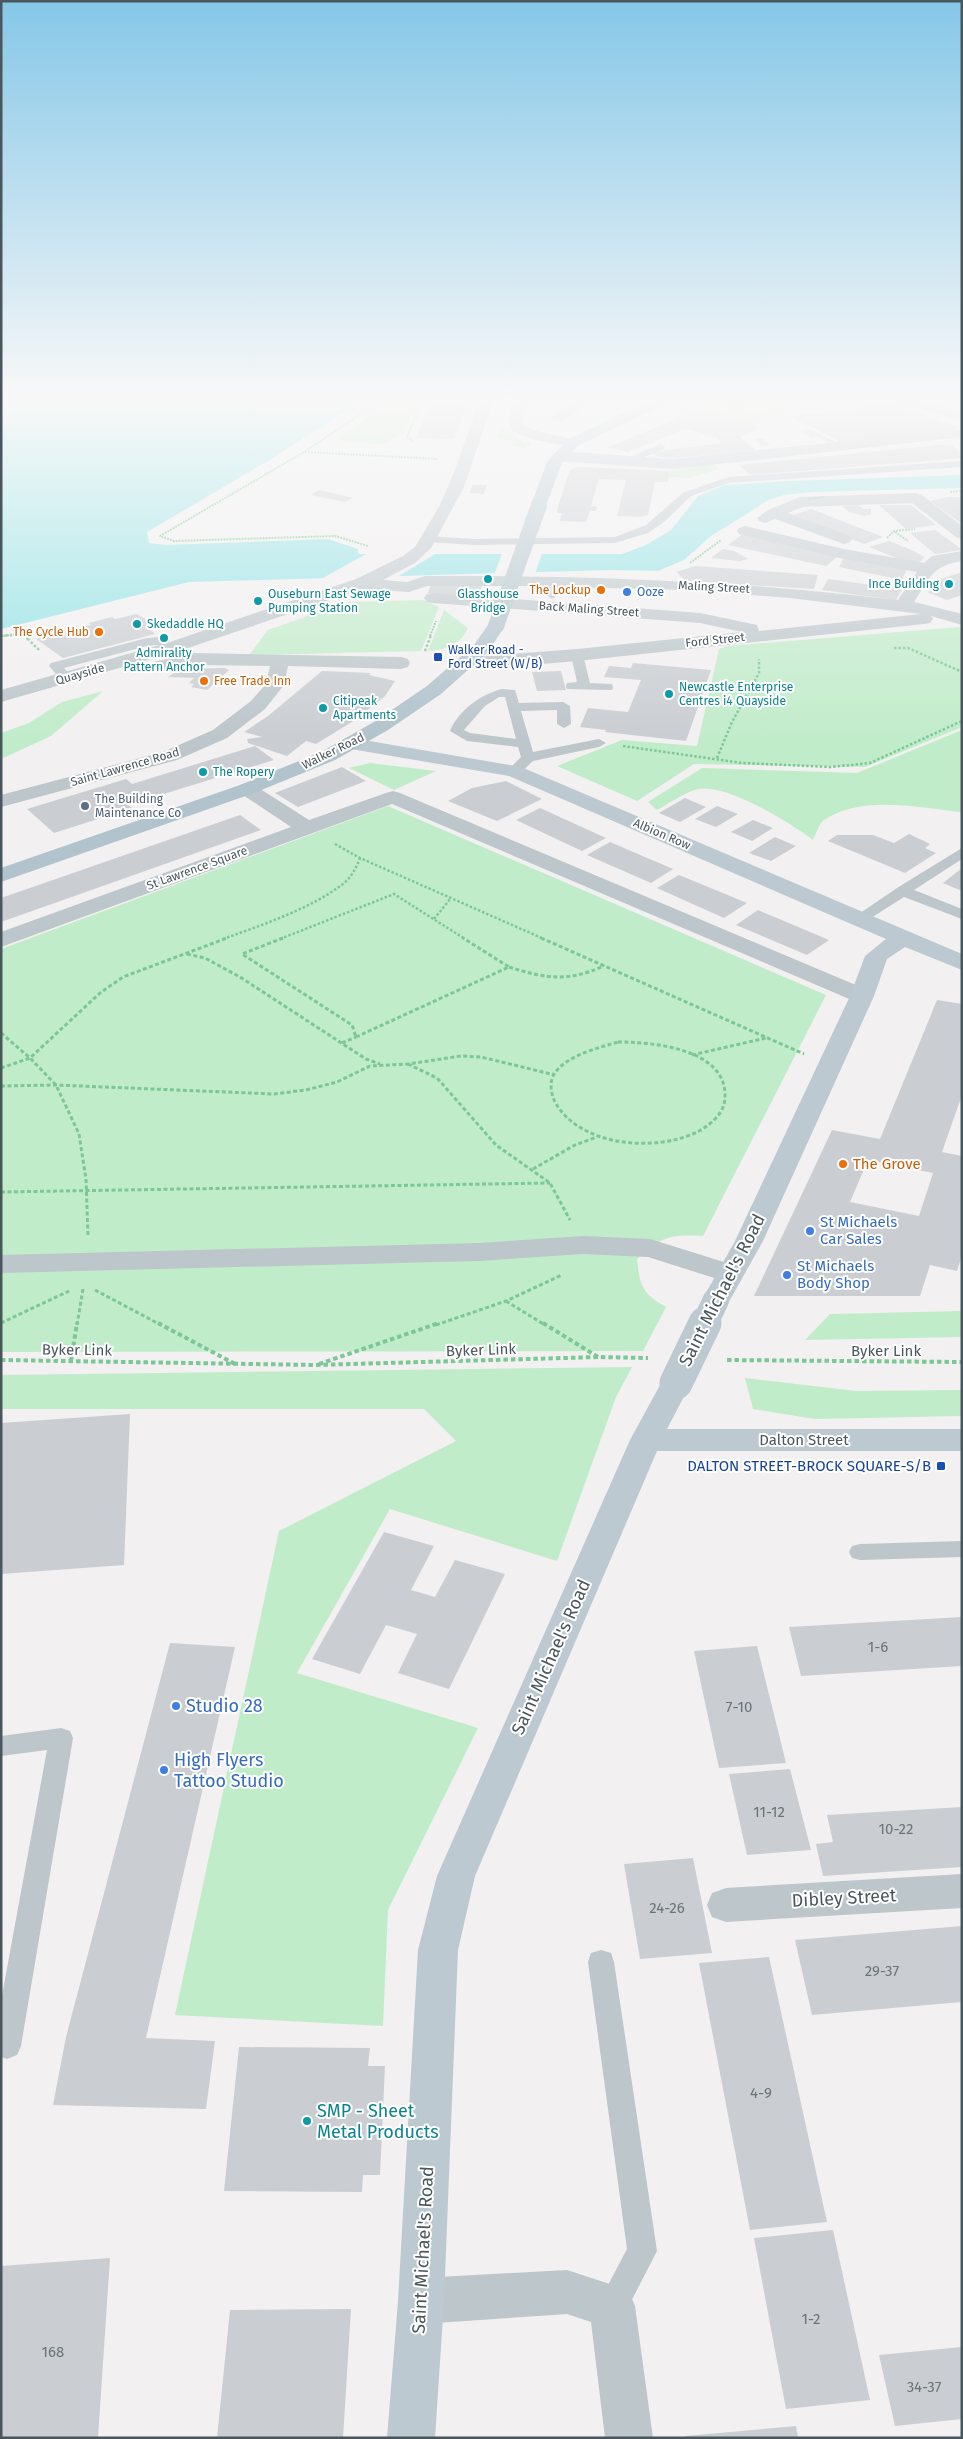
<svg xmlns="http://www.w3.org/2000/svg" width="963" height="2439" font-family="'Fira Sans',sans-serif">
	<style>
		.green { fill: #c1ecca }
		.water { fill: #91e3e6 }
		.pier { fill: #f2f0f0 }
		.building { fill: #caced2; fill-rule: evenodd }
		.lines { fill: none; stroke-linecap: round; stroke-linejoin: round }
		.path-far3 { stroke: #7bc895; stroke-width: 2; stroke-dasharray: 2 1; stroke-linecap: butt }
		.path-far2 { stroke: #7bc895; stroke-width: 2.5; stroke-dasharray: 2.5 2; stroke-linecap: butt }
		.path-far1 { stroke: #7bc895; stroke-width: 3; stroke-dasharray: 4 2.5; stroke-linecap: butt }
		.path { stroke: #7bc895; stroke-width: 4; stroke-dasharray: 4.5 3; stroke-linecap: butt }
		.lane { fill: #bcc6cb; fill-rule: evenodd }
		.street { fill: #bcc6cb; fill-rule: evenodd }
		.secondary { fill: #bcc9d0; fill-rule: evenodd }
		.primary { fill: #b1c3cc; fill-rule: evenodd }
		.path-bridge { stroke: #7bc895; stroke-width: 2; stroke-dasharray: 2 1; stroke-linecap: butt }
		.secondary-bridge-far1 { stroke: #bcc9d0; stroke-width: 26 }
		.secondary-bridge { stroke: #bcc9d0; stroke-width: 33 }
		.primary-bridge { stroke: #b1c3cc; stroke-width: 16 }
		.culture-dot { fill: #0f9aa8; stroke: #fff; stroke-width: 2 }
		.food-dot { fill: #e8710a; stroke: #fff; stroke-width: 2 }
		.shop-dot { fill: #3f7fe0; stroke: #fff; stroke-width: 2 }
		.transit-dot { fill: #1a4fb4; stroke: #fff; stroke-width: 2 }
		.service-dot { fill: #5c6f8a; stroke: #fff; stroke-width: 2 }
		.labels { text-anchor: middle; stroke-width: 4; stroke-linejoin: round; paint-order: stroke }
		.far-culture-label { font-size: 12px; fill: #0d838f; stroke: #fff; text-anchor: start }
		.far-street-label { font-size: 12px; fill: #49565c; stroke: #fff }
		.far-food-label { font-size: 12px; fill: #c56008; stroke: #fff; text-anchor: end }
		.far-shop-label { font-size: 12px; fill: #366cbe; stroke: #fff; text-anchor: start }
		.far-transit-label { font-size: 12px; fill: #164399; stroke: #fff; text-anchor: start }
		.far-service-label { font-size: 12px; fill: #4e5e75; stroke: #fff; text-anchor: start }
		.food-label { font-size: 15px; fill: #c56008; stroke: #fff; text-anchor: start }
		.shop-label { font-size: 15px; fill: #366cbe; stroke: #fff; text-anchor: start }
		.street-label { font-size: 15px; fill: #49565c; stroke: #fff }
		.transit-label { font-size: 15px; fill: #164399; stroke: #fff; text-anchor: end }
		.near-number-label { font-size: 15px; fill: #69747a }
		.near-street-label { font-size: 18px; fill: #49565c; stroke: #fff }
		.near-shop-label { font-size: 18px; fill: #366cbe; stroke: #fff; text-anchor: start }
		.near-culture-label { font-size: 18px; fill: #0d838f; stroke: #fff; text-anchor: start }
	</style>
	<rect width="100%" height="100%" fill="#f2f0f0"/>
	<g class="green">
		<polygon points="394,398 418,398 408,408 411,415 408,425 403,433 383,445 336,440"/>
		<polygon points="785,398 825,398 759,419 763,420 755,424 700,409 725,401 753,407"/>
		<polygon points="500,427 506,427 518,439 532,445 524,448 513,446 512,441 496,439"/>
		<polygon points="712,463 719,469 689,478 669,477 670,471"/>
		<polygon points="424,600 439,607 421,651 249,655 268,630 348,602"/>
		<path d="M444,610L468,628C461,645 445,650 428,651Z"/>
		<polygon points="959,627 962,628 962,727 865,767 694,764 637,801 557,766 622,740 697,746 719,649 727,646"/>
		<polygon points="103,691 51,736 1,759 1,733 29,723 62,702"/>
		<path d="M962,730V812C919,808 863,794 824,820C819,824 816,834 813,840C790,823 727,783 698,789C684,792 669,804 657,810L648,802L702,768L857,773Z"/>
		<polygon points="370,763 436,771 394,790 349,768"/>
		<path d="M388,806L826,995L703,1236C669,1234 663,1236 637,1259C640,1285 641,1293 666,1307L643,1351L1,1352V949Z"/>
		<polygon points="962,1311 962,1337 805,1340 830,1314"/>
		<polygon points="632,1367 616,1397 557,1561 390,1509 297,1673 478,1728 388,1910 383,2026 175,2015 279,1531 456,1441 424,1409 1,1409 1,1375"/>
		<polygon points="745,1378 856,1391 962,1390 962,1416 815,1419 753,1409"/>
	</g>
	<polygon class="water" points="1,398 367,398 266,462 147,532 149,543 165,545 328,539 358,549 358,554 622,554 646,545 671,530 698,496 725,485 787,481 962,475 962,488 813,492 784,495 769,500 711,536 684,560 658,571 610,570 189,582 1,629"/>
	<g class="pier">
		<polygon points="503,551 543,551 535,574 494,575"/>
		<polygon points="368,553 437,553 397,577 321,579"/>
	</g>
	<g class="building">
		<polygon points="433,398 470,398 454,439 416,438"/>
		<polygon points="552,398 571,398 571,400 565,402 555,402"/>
		<polygon points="889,403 958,427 956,432 843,443 791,417"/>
		<polygon points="736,405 747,408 739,411 729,408"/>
		<polygon points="700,409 755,424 753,425 757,426 755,427 760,428 740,437 756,450 677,458 658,457 652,452 722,443 716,437 685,429 628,452 608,447"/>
		<polygon points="810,429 834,441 828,442 817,437 812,438 799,431"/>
		<polygon points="754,438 762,438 770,445 762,446"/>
		<polygon points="950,444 962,454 962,458 750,475 739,465"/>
		<polygon points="579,467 670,471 668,482 655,482 648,515 640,517 617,516 626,480 599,479 591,506 597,507 596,511 590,511 586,522 560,521 562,513 557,513 558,506 570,470"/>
		<polygon points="473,485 487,485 484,494 469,493"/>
		<polygon points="319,490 353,498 345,502 311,495"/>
		<polygon points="948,497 962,497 962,524 930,501"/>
		<polygon points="858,505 863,509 871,509 871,514 865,516 849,512 842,506"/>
		<polygon points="879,505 911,505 936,525 906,529"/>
		<polygon points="811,509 883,537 864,544 791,516"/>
		<polygon points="935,530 949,540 962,550 935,554 910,533"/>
		<polygon points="743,534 838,556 826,566 728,545"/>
		<polygon points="889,541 914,551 924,557 919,563 911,564 869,547"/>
		<polygon points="723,549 734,551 748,559 740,561 711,558"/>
		<polygon points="845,556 899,566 906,571 902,580 839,567"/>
		<polygon points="695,566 818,575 814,589 686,581 676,572"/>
		<polygon points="962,572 962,595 947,600 927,592 942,587 932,582"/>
		<polygon points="828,579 902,589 896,600 822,590"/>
		<polygon points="431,584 482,585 479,596 444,595 428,593"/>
		<polygon points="252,598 264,598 264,603 252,604"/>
		<polygon points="137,614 155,626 148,628 155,634 63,658 36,639 91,625 89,623 112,617 115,619"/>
		<polygon points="633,663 711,670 686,741 605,732 606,730 580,727 588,708 628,712 641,680 604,677 609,666 631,668"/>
		<polygon points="225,668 229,670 207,690 191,687 194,684 189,683 194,678 168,677 180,669"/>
		<polygon points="322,671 371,673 369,675 395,681 385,696 355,720 316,744 306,741 287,756 248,743 247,739 262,737 244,732 268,716"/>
		<polygon points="561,671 566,690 537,691 532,672"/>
		<polygon points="255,746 274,760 128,805 132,808 54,833 27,809 126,779 132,784"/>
		<polygon points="342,767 366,781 298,807 275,793"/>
		<polygon points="506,781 542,799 497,821 448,801 472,788"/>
		<polygon points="685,798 706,807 680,822 659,813"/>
		<polygon points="717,806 738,814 716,827 695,819"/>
		<polygon points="540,808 606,838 582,851 516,820"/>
		<polygon points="240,815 261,830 1,922 1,898"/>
		<polygon points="753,820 773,828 752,841 731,832"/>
		<polygon points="909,834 930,844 925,848 936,853 905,873 828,841 837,835 873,835 894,843"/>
		<polygon points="775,837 796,846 771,861 749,853"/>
		<polygon points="610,842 673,869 651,883 587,855"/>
		<polygon points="962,868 962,891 943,883"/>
		<polygon points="679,875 747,903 724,918 657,888"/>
		<polygon points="758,910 829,940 807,955 736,925"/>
		<path d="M937,1000L962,1004V1095L942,1152L962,1156V1255L957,1271L930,1265L920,1296H754L832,1130L880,1139ZM868,1160L933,1173L919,1216L850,1202Z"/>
		<polygon points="130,1414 124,1565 1,1574 1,1423"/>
		<polygon points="384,1532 434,1546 411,1590 435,1597 455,1560 505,1574 449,1689 398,1673 417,1634 386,1625 360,1674 312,1659"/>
		<polygon points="962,1617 962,1666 801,1676 789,1627"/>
		<polygon points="170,1643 235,1647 146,2038 215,2041 206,2109 53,2105 66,2037"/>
		<polygon points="757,1646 786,1763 719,1768 694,1651"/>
		<polygon points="790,1769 811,1850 747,1855 729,1774"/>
		<polygon points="962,1807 962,1867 823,1876 816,1844 833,1842 827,1815"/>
		<polygon points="693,1858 712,1953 640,1959 624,1864"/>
		<polygon points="962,1926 962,2002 812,2015 795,1940"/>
		<polygon points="769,1957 827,2222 750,2230 699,1963"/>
		<polygon points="239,2047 370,2048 368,2066 385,2066 380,2175 363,2175 362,2192 224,2191"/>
		<polygon points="833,2230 870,2400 786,2409 754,2238"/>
		<polygon points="110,2258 98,2438 1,2438 1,2266"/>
		<polygon points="351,2309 343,2438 217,2438 230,2310"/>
		<polygon points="962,2347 962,2419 895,2426 879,2355"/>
		<polygon points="796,2426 798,2438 686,2438 685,2436"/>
	</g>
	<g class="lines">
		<g class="path-far3">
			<polyline points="687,413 699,408"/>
			<polyline points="413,442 407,437 424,398"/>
			<polyline points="305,452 438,459"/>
			<polyline points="950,492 962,491"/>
			<polyline points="895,532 908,541"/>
			<polyline points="887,538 894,531 915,529"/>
			<polyline points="368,546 335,536 174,541 160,536 304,452 384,398"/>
			<polyline points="690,563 721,540"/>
			<polyline points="1,636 22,634 25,636"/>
			<polyline points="430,636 436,621"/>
		</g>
		<g class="path-far2">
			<polyline points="23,635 28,639"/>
			<polyline points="1,636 12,635"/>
			<polyline points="32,636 28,639 40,651"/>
			<polyline points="894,648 908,648 962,672"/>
			<polyline points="425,651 431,635"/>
			<polyline points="623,746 742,763 831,767 870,763 962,721"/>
			<polyline points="717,758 732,722 759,673 759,659"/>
			<polyline points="335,844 360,858 544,939"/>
			<polyline points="434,919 451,898"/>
			<path d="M223,939C262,925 310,909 343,884C352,877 356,868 360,858"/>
			<polyline points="280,939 394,894 465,939"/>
		</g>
		<g class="path-far1">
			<polyline points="283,938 242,954 352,1025 356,1037"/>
			<polyline points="541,938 804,1054"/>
			<polyline points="187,954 205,958 240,977 366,1059 380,1064"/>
			<path d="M509,967C547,979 567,982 604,966"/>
			<polyline points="1,1033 30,1058 56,1085 79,1134 86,1179 88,1236"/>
			<polyline points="356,1037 509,967 463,938"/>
			<path d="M618,1042C651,1042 727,1048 725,1097C725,1112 712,1124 699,1131C657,1153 580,1147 555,1102C551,1094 549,1082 554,1074C567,1055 598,1048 618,1042Z"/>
			<polyline points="342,1043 356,1037"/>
			<polyline points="692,1055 766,1038"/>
			<polyline points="408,1064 437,1078 496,1145 550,1183 570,1220"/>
			<polyline points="1,1068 30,1058 100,993 123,977 227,938"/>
			<polyline points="1,1086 56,1085 274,1094 306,1090 337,1082 370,1066 408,1064 461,1056 481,1057 555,1075"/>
			<polyline points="533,1169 575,1145 597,1137"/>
			<polyline points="1,1192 550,1183"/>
			<polyline points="95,1290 161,1325"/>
			<polyline points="506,1301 545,1325"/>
			<polyline points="1,1323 69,1291"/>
			<polyline points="77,1325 83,1289"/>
			<polyline points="436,1325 506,1301 562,1275"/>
		</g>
		<g class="path">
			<polyline points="158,1323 235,1364"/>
			<polyline points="543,1323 598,1357"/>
			<polyline points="1,1360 315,1365 599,1357 648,1358"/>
			<polyline points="727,1360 962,1362"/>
			<polyline points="71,1361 77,1323"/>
			<polyline points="319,1364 439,1323"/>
		</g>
		<g class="lane">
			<polygon points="715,398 747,398 735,404"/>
			<polygon points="660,444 665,447 664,449 628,464 624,465 619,462"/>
			<polygon points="962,461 962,467 729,483 691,496 664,522 648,533 615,543 475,545 426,542 420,539 426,536 475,539 615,537 646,525 684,492 729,477"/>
			<polygon points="553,578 559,582 558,595 552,599 546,595 547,582"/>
			<polygon points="160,637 177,647 171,651 158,645 147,646 64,668 72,677 66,681 61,680 49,666 51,663 147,638"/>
			<polygon points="577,651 583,655 590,683 612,684 613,687 612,690 567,689 566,686 567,683 577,682 571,655"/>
			<path d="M502,689L515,690L519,703L563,702L570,706L571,724L564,728L557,724V710L521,711L533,752L599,739L606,743L599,747L533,761L519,774H509L507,771L521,757L518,747L467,741L450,731C459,710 481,694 502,689ZM499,697H505L516,739L470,733L464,730L485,706Z"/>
			<polygon points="962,848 962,859 914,890 962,909 962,919 904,897 863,923 858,925 850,920 897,888"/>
			<polygon points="962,1541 962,1557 860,1560 852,1558 849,1552 852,1546 860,1544"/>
			<polygon points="61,1728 70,1731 73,1738 21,2046 17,2055 7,2059 1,2057 1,2001 47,1750 1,1756 1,1736"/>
			<polygon points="601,1950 611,1953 614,1962 657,2251 623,2317 612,2321 601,2317 597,2306 627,2249 588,1962 591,1953"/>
		</g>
		<g class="street">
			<path d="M480,398H494L464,487L431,548L415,563L383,580L407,582L425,576C584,575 740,581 898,600L917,572L844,559L739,534L737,531L739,528L745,526L844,549L924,563L932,556L962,551V561C931,566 930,578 914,602L962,614V625L931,616L933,619L930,623L924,624L577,661L495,668L460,666L458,662L460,658L577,649L742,632L700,623L433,603L427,602L424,598L427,594L433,593L700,613L757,625L759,631L921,614L790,598L687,590L530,586H427L409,592L362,589L182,650L1,702V690L170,642L356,579L403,556L415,547L440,505L455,470Z"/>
			<polygon points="514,398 528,398 522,419 524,426 540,432 577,440 579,443 577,446 572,447 531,439 512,431 508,419"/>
			<polygon points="578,398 594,398 564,421 554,421 552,418 554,415"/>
			<polygon points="962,429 962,437 673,469 559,461 551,456 559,451 673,459"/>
			<polygon points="916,493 922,495 962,526 962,539 956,537 912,503 803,507 788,513 850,536 852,539 850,542 844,544 775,519 765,523 759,521 757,518 768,510 800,497"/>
			<polygon points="194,653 401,657 408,659 410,663 408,667 401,669 288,666 284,685 265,709 227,738 177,760 1,807 1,795 163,752 213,730 251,701 266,684 270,666 194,665 160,672 153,670 151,666 153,662"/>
			<polygon points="247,783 254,785 309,820 386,793 393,791 400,793 870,991 874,996 870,1001 862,1003 854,1001 392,804 1,947 1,932 291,827 240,793 237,789 240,785"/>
			<polygon points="583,1236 650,1239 740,1267 744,1274 740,1281 730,1283 648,1257 583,1254 479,1261 1,1273 1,1255 479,1243"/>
			<polygon points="962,1874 962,1908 726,1922 712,1917 707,1905 712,1893 726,1888"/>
			<polygon points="567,2270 628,2290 635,2306 653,2438 605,2438 591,2322 567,2314 421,2324 405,2317 398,2301 405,2285 421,2278"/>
		</g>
		<g class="secondary">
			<polygon points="893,398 913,398 962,412 962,421 895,401"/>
			<polygon points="352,738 521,767 962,954 962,970 905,947 887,959 874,996 763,1241 726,1307 716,1309 706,1307 702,1300 735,1241 850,996 865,956 886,939 509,776 345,748 342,744 345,740"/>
			<polygon points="676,1373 687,1376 691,1383 667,1429 962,1429 962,1451 657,1451 475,1876 458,1950 444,2301 435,2438 387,2438 398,2301 418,1950 437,1876 630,1440 665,1376"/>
		</g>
		<g class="primary">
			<polygon points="656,398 673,398 671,401 577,446 562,463 545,508 533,508 531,505 547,462 567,440"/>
			<polygon points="496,621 502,622 505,626 487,653 441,694 388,730 335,760 254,793 1,882 1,868 240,785 321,752 374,722 427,686 474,645 490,622"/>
		</g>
		<polyline class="path-bridge" points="808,499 824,497"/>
		<polyline class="secondary-bridge-far1" points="704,1325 716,1300"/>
		<polyline class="secondary-bridge" points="676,1383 705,1323"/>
		<polyline class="primary-bridge" points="496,626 539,505"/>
	</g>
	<linearGradient id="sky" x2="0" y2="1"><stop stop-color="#85c7e7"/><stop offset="0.54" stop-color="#f9f8f8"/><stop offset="1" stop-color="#f9f8f8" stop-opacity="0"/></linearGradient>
	<rect width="963" height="739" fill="url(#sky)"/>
	<g class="culture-dot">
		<circle cx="488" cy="579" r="5"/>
		<circle cx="949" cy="584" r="5"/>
		<circle cx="258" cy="601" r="5"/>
		<circle cx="137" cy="624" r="5"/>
		<circle cx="164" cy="638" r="5"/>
		<circle cx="669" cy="694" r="5"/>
		<circle cx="323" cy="708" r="5"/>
		<circle cx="203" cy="772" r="5"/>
		<circle cx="307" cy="2121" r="5"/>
	</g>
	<g class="food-dot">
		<circle cx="601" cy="590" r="5"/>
		<circle cx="99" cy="632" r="5"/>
		<circle cx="204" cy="681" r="5"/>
		<circle cx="843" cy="1164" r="5"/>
	</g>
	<g class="shop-dot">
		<circle cx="627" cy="592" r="5"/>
		<circle cx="810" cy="1231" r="5"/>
		<circle cx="787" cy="1275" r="5"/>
		<circle cx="176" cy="1706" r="5"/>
		<circle cx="164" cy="1770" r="5"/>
	</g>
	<g class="transit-dot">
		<rect x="433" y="652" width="10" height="10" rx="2.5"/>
		<rect x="936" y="1461" width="10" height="10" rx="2.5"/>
	</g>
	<circle class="service-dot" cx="85" cy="806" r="5"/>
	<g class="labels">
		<g class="far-culture-label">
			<text x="939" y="588" text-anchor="end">Ince Building</text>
			<text x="268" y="598">Ouseburn East Sewage<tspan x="268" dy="14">Pumping Station</tspan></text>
			<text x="488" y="598" text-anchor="middle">Glasshouse<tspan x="488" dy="14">Bridge</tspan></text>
			<text x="147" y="628">Skedaddle HQ</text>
			<text x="164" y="657" text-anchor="middle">Admirality<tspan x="164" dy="14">Pattern Anchor</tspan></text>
			<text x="679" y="691">Newcastle Enterprise<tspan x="679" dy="14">Centres i4 Quayside</tspan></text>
			<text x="333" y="705">Citipeak<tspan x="333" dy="14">Apartments</tspan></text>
			<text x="213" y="776">The Ropery</text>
		</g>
		<g class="far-street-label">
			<text transform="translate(714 587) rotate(3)" y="4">Maling Street</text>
			<text transform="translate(589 609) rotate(4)" y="4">Back Maling Street</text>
			<text transform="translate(715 640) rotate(-6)" y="4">Ford Street</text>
			<text transform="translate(80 674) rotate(-16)" y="4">Quayside</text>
			<text transform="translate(333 751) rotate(-26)" y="4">Walker Road</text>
			<text transform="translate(125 767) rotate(-16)" y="4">Saint Lawrence Road</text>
			<text transform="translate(662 834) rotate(23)" y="4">Albion Row</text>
			<text transform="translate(197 868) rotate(-20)" y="4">St Lawrence Square</text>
		</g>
		<g class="far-food-label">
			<text x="591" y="594">The Lockup</text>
			<text x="89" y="636">The Cycle Hub</text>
			<text x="214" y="685" text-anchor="start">Free Trade Inn</text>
		</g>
		<g class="far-shop-label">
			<text x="637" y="596">Ooze</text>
		</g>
		<g class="far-transit-label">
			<text x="448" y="654">Walker Road -<tspan x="448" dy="14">Ford Street (W/B)</tspan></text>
		</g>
		<g class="far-service-label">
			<text x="95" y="803">The Building<tspan x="95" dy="14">Maintenance Co</tspan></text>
		</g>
		<g class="food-label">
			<text x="853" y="1169">The Grove</text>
		</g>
		<g class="shop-label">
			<text x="820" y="1227">St Michaels<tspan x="820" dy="17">Car Sales</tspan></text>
			<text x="797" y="1271">St Michaels<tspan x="797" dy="17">Body Shop</tspan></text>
		</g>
		<g class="street-label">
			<text transform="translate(77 1350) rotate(1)" y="5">Byker Link</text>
			<text transform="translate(481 1350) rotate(-2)" y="5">Byker Link</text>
			<text x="886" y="1356">Byker Link</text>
			<text x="804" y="1445">Dalton Street</text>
		</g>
		<g class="transit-label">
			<text x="931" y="1471">DALTON STREET-BROCK SQUARE-S/B</text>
		</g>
		<g class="near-number-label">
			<text x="878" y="1652">1-6</text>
			<text x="739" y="1712">7-10</text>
			<text x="769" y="1817">11-12</text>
			<text x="896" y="1834">10-22</text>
			<text x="667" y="1913">24-26</text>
			<text x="882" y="1976">29-37</text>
			<text x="761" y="2098">4-9</text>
			<text x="811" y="2324">1-2</text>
			<text x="53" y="2357">168</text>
			<text x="924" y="2392">34-37</text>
		</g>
		<g class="near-street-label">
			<text transform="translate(722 1290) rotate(-63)" y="6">Saint Michael's Road</text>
			<text transform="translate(551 1657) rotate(-66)" y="6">Saint Michael's Road</text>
			<text transform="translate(844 1898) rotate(-3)" y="6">Dibley Street</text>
			<text transform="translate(423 2250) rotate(-87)" y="6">Saint Michael's Road</text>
		</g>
		<g class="near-shop-label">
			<text x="186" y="1712">Studio 28</text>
			<text x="174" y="1766">High Flyers<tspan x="174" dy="21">Tattoo Studio</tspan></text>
		</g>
		<g class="near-culture-label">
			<text x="317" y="2117">SMP - Sheet<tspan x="317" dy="21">Metal Products</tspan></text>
		</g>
	</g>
	<rect width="963" height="2439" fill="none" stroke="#49565c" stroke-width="5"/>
</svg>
